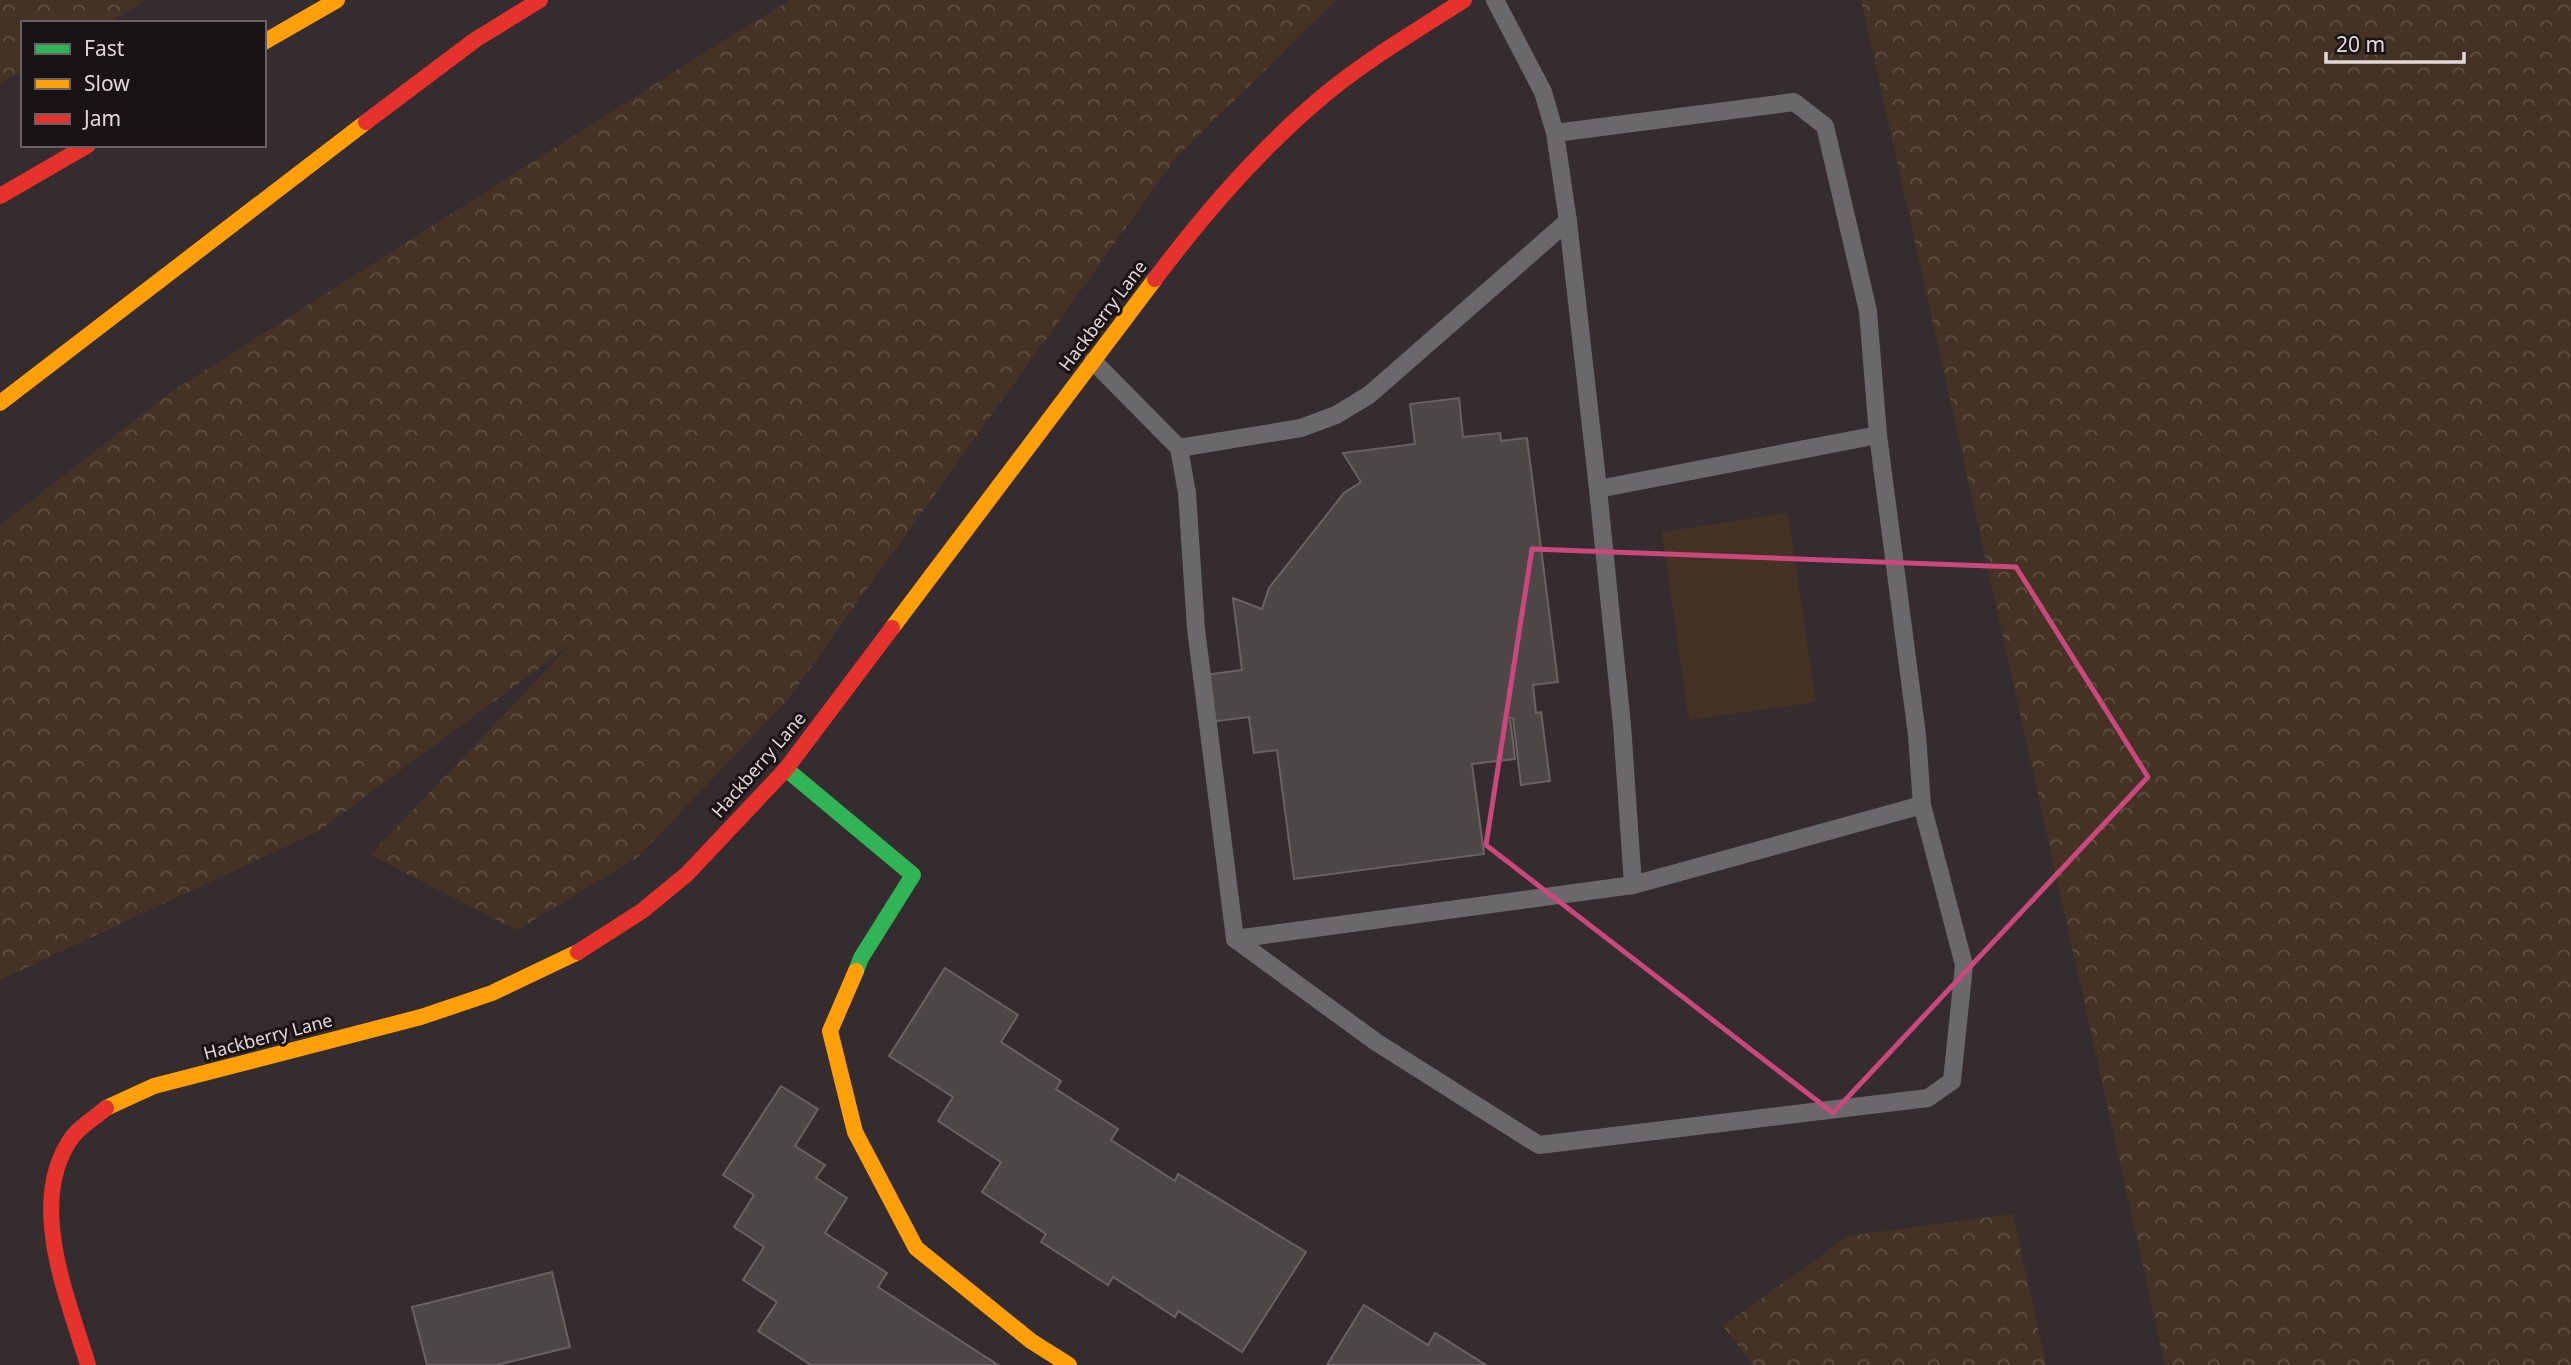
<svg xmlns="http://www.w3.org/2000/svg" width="2571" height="1365" font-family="'Noto Sans',sans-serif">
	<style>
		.forest { fill: url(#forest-crowns) }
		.garden { fill: #443324 }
		.building { fill: #4c4646; stroke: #6a6262; stroke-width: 2 }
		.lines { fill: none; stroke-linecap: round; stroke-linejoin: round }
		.lane { stroke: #6a686a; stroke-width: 18 }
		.fast { stroke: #30b455; stroke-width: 16 }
		.slow { stroke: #ff9f0a; stroke-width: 16 }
		.jam { stroke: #e5322d; stroke-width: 16 }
		.marked { fill: none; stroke: #ca487b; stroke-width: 5; stroke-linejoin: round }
		.labels { text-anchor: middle; stroke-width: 6; stroke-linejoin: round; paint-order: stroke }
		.street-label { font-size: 18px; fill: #e2d7da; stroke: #1a1315 }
	</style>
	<defs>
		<pattern id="forest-crowns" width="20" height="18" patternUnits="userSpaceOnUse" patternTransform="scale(1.75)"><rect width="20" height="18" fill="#443324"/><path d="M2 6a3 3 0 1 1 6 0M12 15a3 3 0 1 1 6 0" fill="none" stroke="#5f5043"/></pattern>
	</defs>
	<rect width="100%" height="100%" fill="#342c2e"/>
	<g class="forest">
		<polygon points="0,0 146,0 108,23 23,23 23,71 0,83"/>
		<polygon points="791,0 1337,0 1177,156 789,698 637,858 517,930 370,855 569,646 317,832 0,980 0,525 171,392 740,30"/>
		<polygon points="1861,0 2571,0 2571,1365 2165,1365"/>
		<polygon points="2013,1214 2046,1365 1753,1365 1723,1326 1848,1236"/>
	</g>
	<polygon class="garden" points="1788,513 1816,702 1689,720 1662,532"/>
	<g class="building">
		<polygon points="1459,398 1463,437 1500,433 1501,441 1527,438 1558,682 1533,685 1536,713 1541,712 1550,781 1521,785 1513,718 1510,718 1515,759 1472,764 1484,854 1294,879 1277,750 1254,753 1249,717 1210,722 1204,675 1242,670 1233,598 1262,609 1269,588 1344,493 1361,482 1343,453 1415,444 1410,404"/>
		<polygon points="945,968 1018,1015 1001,1042 1061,1081 1056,1089 1118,1129 1111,1140 1175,1181 1178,1174 1306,1252 1242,1352 1178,1311 1175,1317 1113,1277 1108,1285 1041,1242 1046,1234 982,1192 1001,1162 938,1121 953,1097 889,1056"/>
		<polygon points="781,1086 818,1109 795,1146 825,1165 816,1178 847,1198 825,1233 887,1273 878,1287 998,1365 811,1365 758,1331 777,1302 743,1280 764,1247 734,1227 754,1195 723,1175"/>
		<polygon points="552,1272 570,1347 497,1365 427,1365 412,1307"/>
		<polygon points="1364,1305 1428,1345 1435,1333 1486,1365 1327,1365"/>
	</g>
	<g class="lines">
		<g class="lane">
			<polyline points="1495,0 1543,92 1555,133 1568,221 1598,489 1622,725 1633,885"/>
			<polyline points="1555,133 1794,102 1825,126 1868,311 1878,435 1598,489"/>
			<polyline points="1093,361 1179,448 1187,493 1196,629 1235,939"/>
			<polyline points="1878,435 1917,735 1922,805"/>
			<polyline points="1179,448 1301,428 1336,415 1369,395 1568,221"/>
			<polygon points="1922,805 1964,965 1952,1081 1928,1098 1539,1145 1376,1042 1235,939 1633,885"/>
		</g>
		<polyline class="fast" points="786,769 913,875 861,958 856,971"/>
		<g class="slow">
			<polyline points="264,42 337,0"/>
			<polyline points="0,403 366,122"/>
			<polyline points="892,628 1155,279"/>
			<polyline points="856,971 830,1031 855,1132 916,1248 1031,1341 1069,1365"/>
			<polyline points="106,1108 154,1086 421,1017 492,993 578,952"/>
		</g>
		<g class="jam">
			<polyline points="366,122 475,40 540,0"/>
			<polyline points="0,196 88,145"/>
			<path d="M1155,279C1203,215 1261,148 1322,97C1366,60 1416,31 1464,0"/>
			<polyline points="578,952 642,911 687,874 786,769 892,628"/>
			<path d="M88,1365C68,1298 25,1200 73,1136C81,1126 96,1117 106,1108"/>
		</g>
	</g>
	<path class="marked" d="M1532,549L2016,567L2148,777L1833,1113L1486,845Z"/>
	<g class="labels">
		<g class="street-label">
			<text transform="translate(1103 316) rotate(-53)" y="6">Hackberry Lane</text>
			<text transform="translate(759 765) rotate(-49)" y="6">Hackberry Lane</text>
			<text transform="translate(268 1037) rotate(-15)" y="6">Hackberry Lane</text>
		</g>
	</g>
	<rect x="21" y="21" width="245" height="126" fill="#1a1315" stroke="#6a6164" stroke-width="2"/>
	<rect x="35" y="44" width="35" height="10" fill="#30b455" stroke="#6a6164" stroke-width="2"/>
	<text x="84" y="56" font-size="21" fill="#e2d7da">Fast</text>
	<rect x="35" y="79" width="35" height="10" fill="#ff9f0a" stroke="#6a6164" stroke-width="2"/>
	<text x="84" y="91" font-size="21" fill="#e2d7da">Slow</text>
	<rect x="35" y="114" width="35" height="10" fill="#e5322d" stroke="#6a6164" stroke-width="2"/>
	<text x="84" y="126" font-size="21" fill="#e2d7da">Jam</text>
	<path d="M2326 52v10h138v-10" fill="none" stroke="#e2d7da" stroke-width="3.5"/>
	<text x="2336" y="52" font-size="21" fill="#e2d7da" stroke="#1a1315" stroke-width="5" paint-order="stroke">20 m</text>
</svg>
